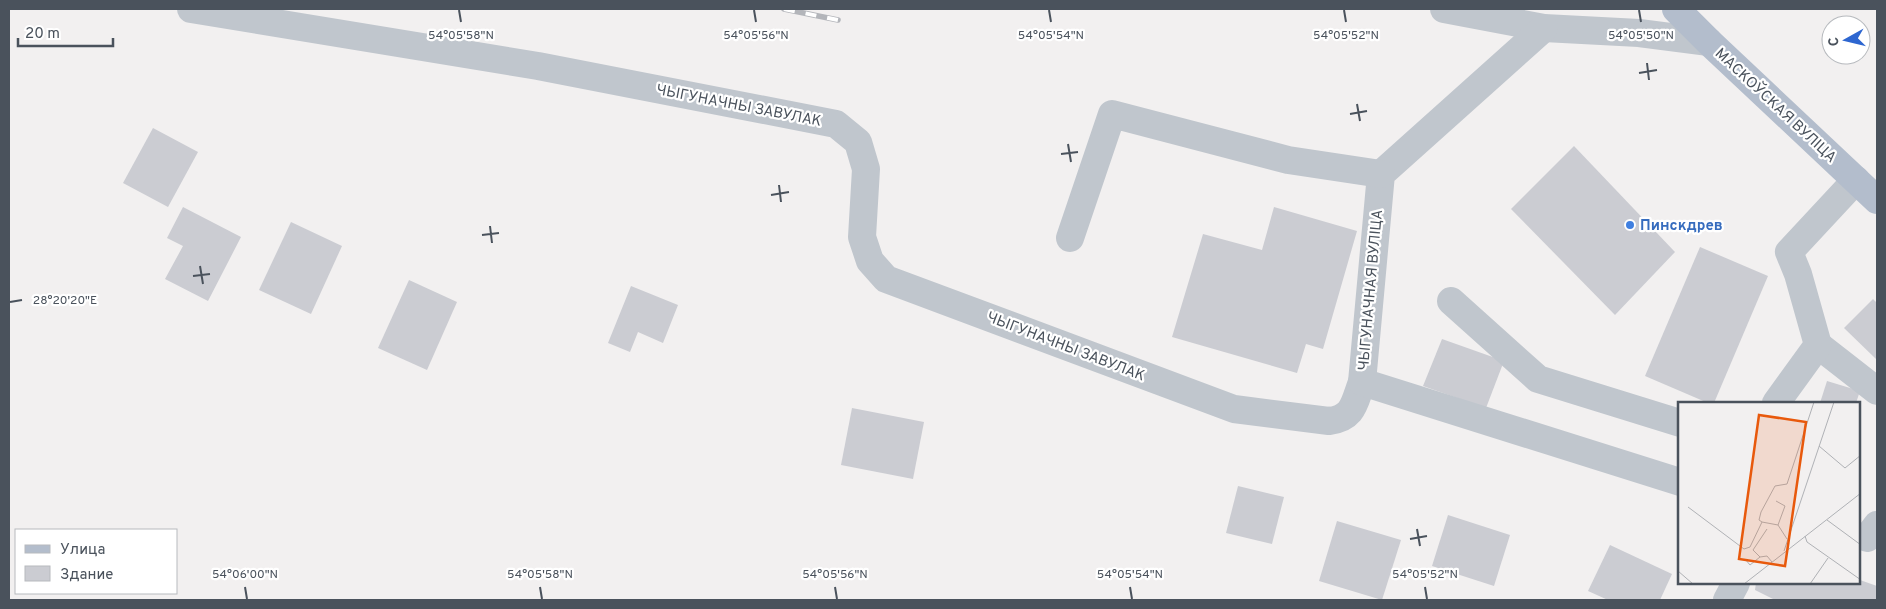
<svg xmlns="http://www.w3.org/2000/svg" width="1886" height="609" font-family="Overpass,sans-serif">
	<style>
		.building { fill: #cbccd2 }
		.lines { fill: none; stroke-linecap: round; stroke-linejoin: round }
		.minor { stroke: #c0c6cd; stroke-width: 28 }
		.major { stroke: #b3bdcc; stroke-width: 28 }
		.rail-casing { stroke: #b3b5ba; stroke-width: 5.5 }
		.rail { stroke: #fff; stroke-width: 4; stroke-dasharray: 11; stroke-linecap: butt }
		.ticks { fill: none; stroke: #4a525c; stroke-width: 2 }
		.shop-dot { fill: #3f7fe0; stroke: #fff; stroke-width: 2 }
		.labels { text-anchor: middle; stroke-width: 4.5; stroke-linejoin: round; paint-order: stroke }
		.street-label { font-size: 15px; fill: #4a525c; stroke: #fff }
		.shop-label { font-size: 15px; font-weight: bold; fill: #366cbe; stroke: #fff; text-anchor: start }
		.inset-road { fill: none; stroke: #afb1b5; stroke-width: 1 }
		.view { fill: #e8590c; fill-opacity: 0.15; stroke: #e8590c; stroke-width: 2.5 }
		.inset-edge { fill: none; stroke: #4a525c; stroke-width: 2.5 }
		.ticks-label { font-size: 12px; text-anchor: middle; fill: #4a525c; stroke: #fff; stroke-width: 4.5; stroke-linejoin: round; paint-order: stroke }
	</style>
	<rect width="100%" height="100%" fill="#f2f0f0"/>
	<g class="building">
		<polygon points="153,128 198,152 168,207 123,183"/>
		<polygon points="1574,146 1675,252 1615,315 1511,209"/>
		<polygon points="183,207 241,237 208,301 165,279 183,246 167,238"/>
		<polygon points="1274,207 1357,231 1323,349 1306,344 1297,373 1172,337 1203,234 1262,250"/>
		<polygon points="291,222 342,246 311,314 259,290"/>
		<polygon points="1700,247 1768,276 1714,403 1708,403 1645,376"/>
		<polygon points="409,280 457,302 427,370 378,348"/>
		<polygon points="631,286 678,305 663,343 638,332 630,352 608,343"/>
		<polygon points="1873,299 1877,303 1877,360 1844,328"/>
		<polygon points="1442,339 1504,361 1486,408 1423,386"/>
		<polygon points="1827,381 1860,391 1856,403 1820,403"/>
		<polygon points="852,408 924,422 913,479 841,465"/>
		<polygon points="1238,486 1284,497 1272,544 1226,533"/>
		<polygon points="1448,515 1510,535 1494,586 1432,566"/>
		<polygon points="1337,521 1401,540 1382,600 1319,581"/>
		<polygon points="1610,545 1672,574 1660,600 1608,600 1588,591"/>
		<polygon points="1860,580 1877,586 1877,600 1775,600 1755,590 1756,583 1860,583"/>
	</g>
	<g class="lines">
		<g class="minor">
			<path d="M191,9L538,66L836,124L858,142L866,169L862,237L870,261L886,279L1234,409L1329,421C1354,418 1354,403 1362,382"/>
			<polyline points="1444,9 1544,28 1639,33 1709,42"/>
			<polyline points="1544,28 1381,174 1362,382 1680,482"/>
			<polyline points="1070,238 1112,114 1288,160 1381,174"/>
			<polyline points="1451,301 1538,379 1680,423"/>
			<polyline points="1818,345 1877,391"/>
			<polyline points="1776,403 1818,345 1798,274 1789,252 1856,180"/>
			<polyline points="1867,538 1877,525"/>
			<polyline points="1727,600 1736,583"/>
		</g>
		<polyline class="major" points="1676,9 1709,42 1877,200"/>
		<g class="rail-casing">
			<polyline id="rail" points="784,9 838,20"/>
		</g>
		<use href="#rail" class="rail"/>
	</g>
	<path class="ticks" d="M459,10L461,22M754,10L756,22M1049,10L1051,22M1344,10L1346,22M1639,10L1641,22M1647,63L1649,80M1639,73L1657,70M1357,104L1360,121M1350,114L1367,111M1068,144L1071,162M1061,154L1078,152M779,185L781,202M771,195L789,192M490,226L492,243M482,235L499,233M200,266L203,284M193,276L210,274M10,302L22,300M1417,529L1420,546M1410,539L1427,536M245,587L247,599M540,587L542,599M835,587L837,599M1130,587L1132,599M1425,587L1427,599"/>
	<circle class="shop-dot" cx="1630" cy="225" r="5"/>
	<g class="labels">
		<g class="street-label">
			<text transform="translate(739 105) rotate(11)" y="5">ЧЫГУНАЧНЫ ЗАВУЛАК</text>
			<text transform="translate(1776 105) rotate(43)" y="5">МАСКОЎСКАЯ ВУЛІЦА</text>
			<text transform="translate(1370 290) rotate(-85)" y="5">ЧЫГУНАЧНАЯ ВУЛІЦА</text>
			<text transform="translate(1066 346) rotate(21)" y="5">ЧЫГУНАЧНЫ ЗАВУЛАК</text>
		</g>
		<g class="shop-label">
			<text x="1640" y="230">Пинскдрев</text>
		</g>
	</g>
	<g transform="translate(1678 402)">
		<rect width="182" height="182" fill="#f2f0f0"/>
		<path class="inset-road" d="M141,44L167,66L183,53M98,99L107,104L100,123M10,105L66,147L72,145L84,120L100,123L109,137M149,118L183,143M84,120L81,118L83,110L97,84L109,82L136,0M89,127L75,148L82,155L89,154L94,160M127,134L129,140L183,178M106,149L156,0M67,157L72,163L82,155M0,169L15,182M66,182L183,91M132,182L150,156"/>
		<path class="view" d="M81,13L128,20L107,164L61,157Z"/>
		<rect width="182" height="182" class="inset-edge"/>
	</g>
	<g class="ticks-label">
		<text x="461" y="39">54°05'58"N</text>
		<text x="756" y="39">54°05'56"N</text>
		<text x="1051" y="39">54°05'54"N</text>
		<text x="1346" y="39">54°05'52"N</text>
		<text x="1641" y="39">54°05'50"N</text>
		<text x="65" y="304">28°20'20"E</text>
		<text x="245" y="578">54°06'00"N</text>
		<text x="540" y="578">54°05'58"N</text>
		<text x="835" y="578">54°05'56"N</text>
		<text x="1130" y="578">54°05'54"N</text>
		<text x="1425" y="578">54°05'52"N</text>
	</g>
	<rect width="1886" height="609" fill="none" stroke="#4a525c" stroke-width="20"/>
	<rect x="15" y="529" width="162" height="65" fill="#ffffff" stroke="#b7babe"/>
	<rect x="25" y="545" width="25" height="8" fill="#b3bdcc" stroke="#b7babe"/>
	<text x="60" y="554" font-size="15" fill="#4a525c">Улица</text>
	<rect x="25" y="566" width="25" height="15" fill="#cbccd2" stroke="#b7babe"/>
	<text x="60" y="579" font-size="15" fill="#4a525c">Здание</text>
	<g transform="translate(1846 40) rotate(262)"><circle r="24" fill="#ffffff" stroke="#b7babe"/>
	<path d="M0-4L9 19L0 12L-9 19Z" fill="#2d66d0"/>
	<text y="-8" font-size="14" font-weight="bold" text-anchor="middle" fill="#4a525c">С</text>
	</g>
	<path d="M18 38v8h95v-8" fill="none" stroke="#4a525c" stroke-width="2.5"/>
	<text x="25" y="38" font-size="15" fill="#4a525c" stroke="#ffffff" stroke-width="4" paint-order="stroke">20 m</text>
</svg>
